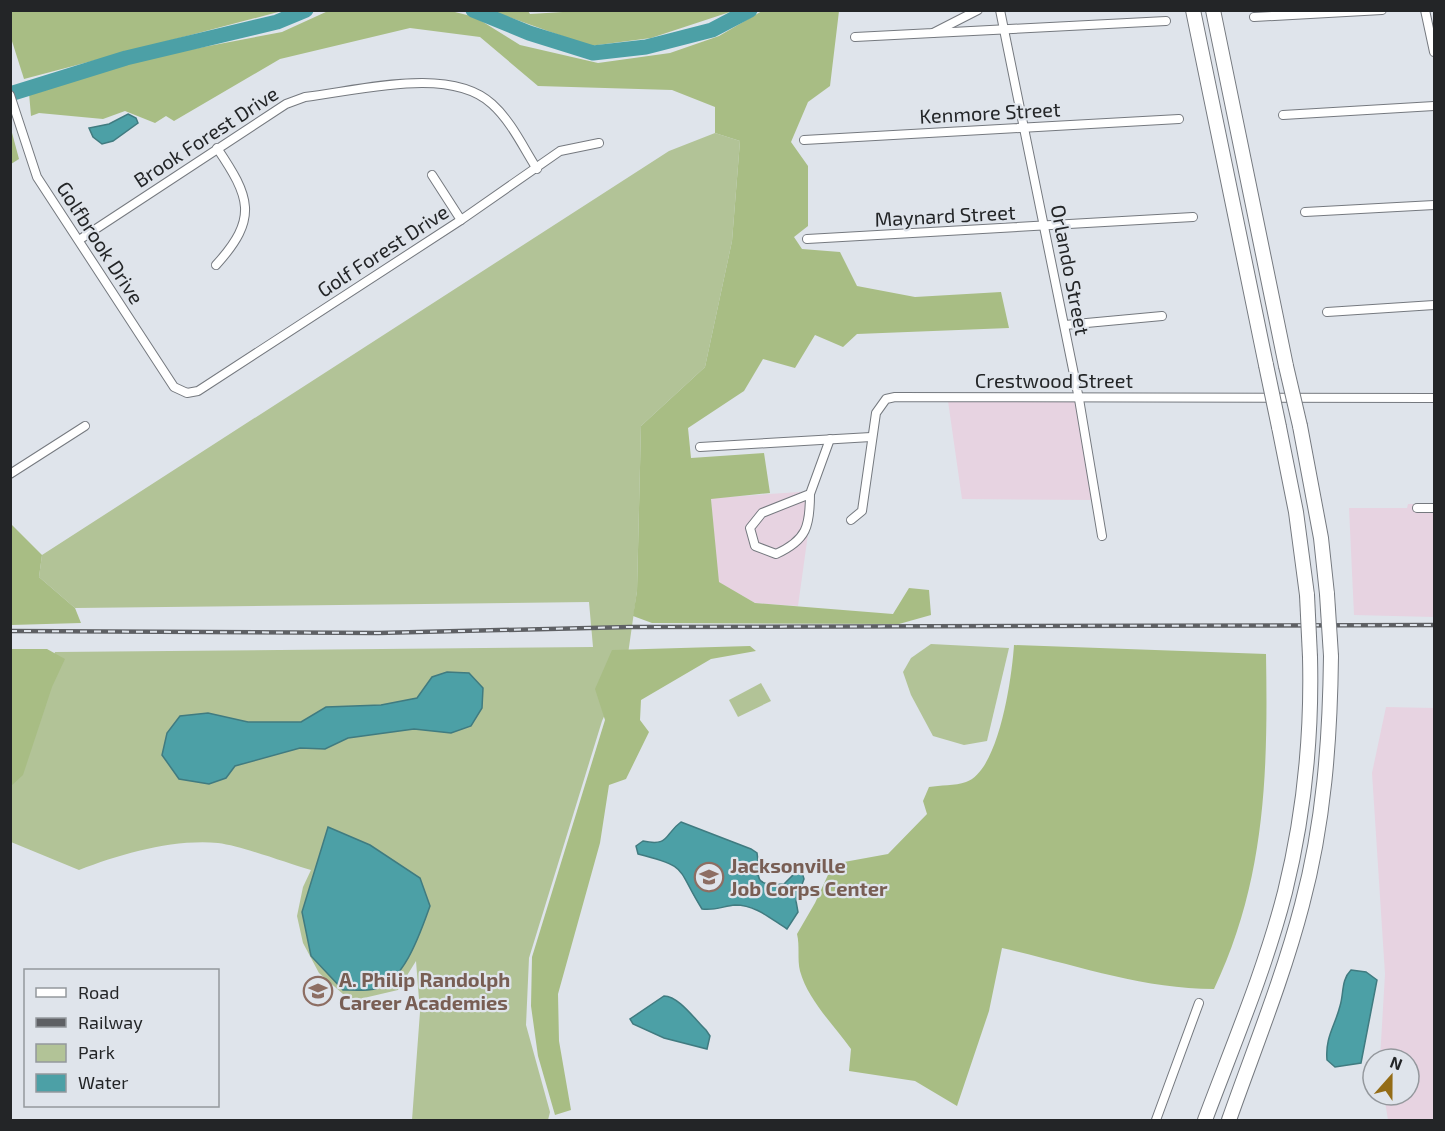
<svg xmlns="http://www.w3.org/2000/svg" width="1445" height="1131" font-family="'Exo 2',sans-serif">
	<style>
		.commercial { fill: #e7d3e1 }
		.green { fill: #b2c397 }
		.forest { fill: #a8bd84 }
		.water { fill: #4ca0a6; stroke: #407b80; stroke-width: 1.5 }
		.lines { fill: none; stroke-linecap: round; stroke-linejoin: round }
		.river { stroke: #4ca0a6; stroke-width: 15 }
		.minor-casing { stroke: #75797f; stroke-width: 10 }
		.motorway-casing { stroke: #75797f; stroke-width: 16 }
		.minor { stroke: #fff; stroke-width: 8 }
		.motorway { stroke: #fff; stroke-width: 14 }
		.rail-casing { stroke: #5e6064; stroke-width: 4.5 }
		.rail { stroke: #dfe4eb; stroke-width: 2; stroke-dasharray: 7; stroke-linecap: butt }
		.motorway-bridge-casing { stroke: #75797f; stroke-width: 16; stroke-linecap: butt }
		.motorway-bridge { stroke: #fff; stroke-width: 14 }
		.labels { text-anchor: middle; stroke-width: 4.5; stroke-linejoin: round; paint-order: stroke }
		.street-label { font-size: 20px; fill: #232527; stroke: #dfe4eb }
		.education-label { font-size: 20px; font-weight: bold; fill: #785e54; stroke: #dfe4eb; text-anchor: start }
	</style>
	<rect width="100%" height="100%" fill="#dfe4eb"/>
	<g class="commercial">
		<polygon points="948,401 1083,402 1098,500 962,499"/>
		<polygon points="814,491 798,606 755,603 718,582 711,498"/>
		<polygon points="1408,504 1434,504 1434,617 1354,615 1349,508 1407,508"/>
		<polygon points="1386,707 1434,708 1434,1120 1388,1120 1384,1095 1409,1095 1409,1059 1380,1059 1385,974 1372,773"/>
	</g>
	<g class="green">
		<path d="M715,133L740,141L732,241L705,367L641,426L637,591L626,668L602,721L529,958L526,1025L550,1112L548,1120H412L420,1012L416,961L398,990L351,1001L319,973L303,943L297,916L303,887L311,870C286,863 242,846 218,843C172,839 121,854 79,870L11,842V784L55,652L593,647L589,602L75,608L39,577L42,555L669,151Z"/>
		<polygon points="931,644 1009,648 987,741 964,745 933,736 911,695 903,672 911,658"/>
		<polygon points="761,683 771,701 738,717 729,700"/>
	</g>
	<g class="forest">
		<polygon points="10,11 11,10 282,11 24,79 11,38"/>
		<polygon points="328,11 451,11 475,17 520,45 598,63 670,53 719,36 762,11 839,11 830,86 808,102 791,142 808,166 808,226 794,237 802,249 840,252 857,286 915,297 1001,292 1009,328 857,334 843,347 815,335 795,368 763,359 744,391 688,428 691,458 764,453 770,493 711,499 719,582 755,603 893,614 909,588 929,590 931,615 899,624 652,623 633,616 637,591 641,426 705,367 732,241 740,141 715,133 715,107 672,90 538,86 480,37 410,28 280,59 174,121 166,116 155,123 125,111 103,119 39,113 31,116 29,93 125,62 282,32"/>
		<polygon points="579,11 579,10 733,11 651,38 590,46 492,11 528,11 530,14"/>
		<polygon points="11,129 19,159 11,164 10,164"/>
		<polygon points="11,524 42,555 39,577 75,608 81,623 11,625"/>
		<path d="M1014,645L1266,654C1268,771 1266,880 1214,989C1141,989 1073,964 1002,948L989,1011L957,1106L915,1081L849,1071L851,1049C833,1024 808,1000 800,971C797,959 800,946 797,934L815,903L833,864L888,854L927,814L923,801L929,787C940,785 955,786 966,782C999,771 1012,677 1014,645Z"/>
		<polygon points="750,646 756,651 711,659 641,700 640,720 649,732 626,779 609,785 600,843 558,994 559,1041 571,1110 555,1115 538,1056 531,1006 532,957 605,720 595,689 612,650"/>
		<polygon points="11,649 47,649 65,659 52,687 23,775 11,786"/>
	</g>
	<g class="water">
		<polygon points="128,114 136,118 138,123 113,141 102,144 93,137 89,128 109,124"/>
		<polygon points="447,672 469,673 483,688 482,708 471,726 451,733 414,729 348,738 325,749 300,748 235,766 226,778 209,784 179,779 162,755 167,733 180,716 208,713 248,722 301,722 326,707 381,705 417,698 432,677"/>
		<path d="M681,822L751,849L757,853C761,873 748,887 784,884L798,870L802,872L804,879L796,901L798,912L787,929C771,919 756,905 735,905C724,906 714,911 702,909C676,868 690,867 638,854L636,846L643,841C670,847 664,834 681,822Z"/>
		<path d="M328,827L370,845L420,878L430,906C421,931 404,983 375,989C365,991 353,990 343,990L311,956L302,912Z"/>
		<path d="M1351,970L1366,972L1377,980L1361,1063L1335,1067L1327,1060C1325,1037 1335,1026 1340,1006C1344,993 1341,980 1351,970Z"/>
		<path d="M664,996C679,996 696,1021 706,1030L710,1036L707,1049L664,1038L633,1024L630,1019Z"/>
	</g>
	<g class="lines">
		<g class="river">
			<polyline points="473,10 529,33 593,53 646,47 712,30 750,10"/>
			<polyline points="10,94 126,58 277,22 306,10"/>
		</g>
		<g class="minor-casing">
			<g id="minor">
				<polyline points="1000,10 1079,399 1102,536"/>
				<polyline points="1425,10 1434,52"/>
				<polyline points="1254,17 1382,10"/>
				<polyline points="933,33 1166,21"/>
				<polyline points="855,37 933,33 978,10"/>
				<polyline points="10,95 37,177 174,387 187,393 198,391 461,220 560,151 599,143"/>
				<polyline points="1283,115 1434,106"/>
				<polyline points="804,140 1179,119"/>
				<polyline points="432,175 461,220"/>
				<polyline points="1305,212 1434,205"/>
				<polyline points="807,239 1193,217"/>
				<path d="M79,240L286,104L305,97C358,91 450,65 492,104C511,121 523,147 537,169"/>
				<path d="M216,265C259,218 250,197 217,148"/>
				<polyline points="1327,312 1434,305"/>
				<polyline points="1065,325 1162,316"/>
				<polyline points="700,447 871,437"/>
				<polyline points="10,474 85,426"/>
				<path d="M810,494C810,526 807,540 776,554L755,546L750,528L762,513L810,494L830,439"/>
				<polyline points="1417,508 1434,508"/>
				<polyline points="851,520 862,511 876,413 886,399 895,397 1434,398"/>
				<polyline points="1156,1120 1199,1003"/>
			</g>
		</g>
		<g class="motorway-casing">
			<g id="motorway">
				<polyline points="1193,10 1266,365"/>
				<polyline points="1213,10 1286,366"/>
				<polyline points="1300,426 1321,538 1327,594"/>
				<polyline points="1279,427 1296,512 1307,595"/>
				<path d="M1205,1120C1233,1045 1265,970 1285,892C1304,815 1312,736 1310,657"/>
				<path d="M1229,1120C1254,1049 1283,978 1302,905C1324,823 1330,740 1331,656"/>
			</g>
		</g>
		<use href="#minor" class="minor"/>
		<use href="#motorway" class="motorway"/>
		<g class="rail-casing">
			<polyline id="rail" points="10,631 378,633 630,627 1434,625"/>
		</g>
		<use href="#rail" class="rail"/>
		<g class="motorway-bridge-casing">
			<g id="motorway-bridge">
				<polyline points="1266,365 1279,427"/>
				<polyline points="1286,366 1300,426"/>
				<polyline points="1327,594 1331,656"/>
				<polyline points="1307,595 1310,657"/>
			</g>
		</g>
		<use href="#motorway-bridge" class="motorway-bridge"/>
	</g>
	<defs>
		<g id="university-ring" transform="scale(1.5)"><circle r="9.5" fill="#dfe4eb" stroke="#8d6e63" stroke-width="1.5"/><path d="M0-5L7-2L0 1L-7-2ZM-4 1L0 2.5L4 1V4Q0 6-4 4Z" fill="#8d6e63"/></g>
		<g id="school-ring" transform="scale(1.5)"><circle r="9.5" fill="#dfe4eb" stroke="#8d6e63" stroke-width="1.5"/><path d="M0-5L7-2L0 1L-7-2ZM-4 1L0 2.5L4 1V4Q0 6-4 4Z" fill="#8d6e63"/></g>
	</defs>
	<g fill-rule="evenodd">
		<use href="#university-ring" x="709" y="877"/>
		<use href="#school-ring" x="318" y="991"/>
	</g>
	<g class="labels">
		<g class="street-label">
			<text transform="translate(990 113) rotate(-3)" y="7">Kenmore Street</text>
			<text transform="translate(206 137) rotate(-33)" y="7">Brook Forest Drive</text>
			<text transform="translate(945 216) rotate(-3)" y="7">Maynard Street</text>
			<text transform="translate(100 243) rotate(57)" y="7">Golfbrook Drive</text>
			<text transform="translate(383 251) rotate(-33)" y="7">Golf Forest Drive</text>
			<text transform="translate(1070 270) rotate(79)" y="7">Orlando Street</text>
			<text x="1054" y="388">Crestwood Street</text>
		</g>
		<g class="education-label">
			<text x="730" y="873">Jacksonville<tspan x="730" dy="23">Job Corps Center</tspan></text>
			<text x="339" y="987">A. Philip Randolph<tspan x="339" dy="23">Career Academies</tspan></text>
		</g>
	</g>
	<rect width="1445" height="1131" fill="none" stroke="#232527" stroke-width="24"/>
	<rect x="24" y="969" width="195" height="138" fill="#dfe4eb" stroke="#94989d" stroke-width="1.5"/>
	<rect x="36" y="988" width="30" height="9" fill="#ffffff" stroke="#94989d" stroke-width="1.5"/>
	<text x="78" y="999" font-size="18" fill="#232527">Road</text>
	<rect x="36" y="1018" width="30" height="9" fill="#5e6064" stroke="#94989d" stroke-width="1.5"/>
	<text x="78" y="1029" font-size="18" fill="#232527">Railway</text>
	<rect x="36" y="1044" width="30" height="18" fill="#b2c397" stroke="#94989d" stroke-width="1.5"/>
	<text x="78" y="1059" font-size="18" fill="#232527">Park</text>
	<rect x="36" y="1074" width="30" height="18" fill="#4ca0a6" stroke="#94989d" stroke-width="1.5"/>
	<text x="78" y="1089" font-size="18" fill="#232527">Water</text>
	<g transform="translate(1391 1077) rotate(21)"><circle r="28" fill="#dfe4eb" stroke="#94989d" stroke-width="1.5"/>
	<path d="M0-4.5L10 22L0 15L-10 22Z" fill="#946c16"/>
	<text y="-9" font-size="16" font-weight="bold" text-anchor="middle" fill="#232527">N</text>
	</g>
</svg>
